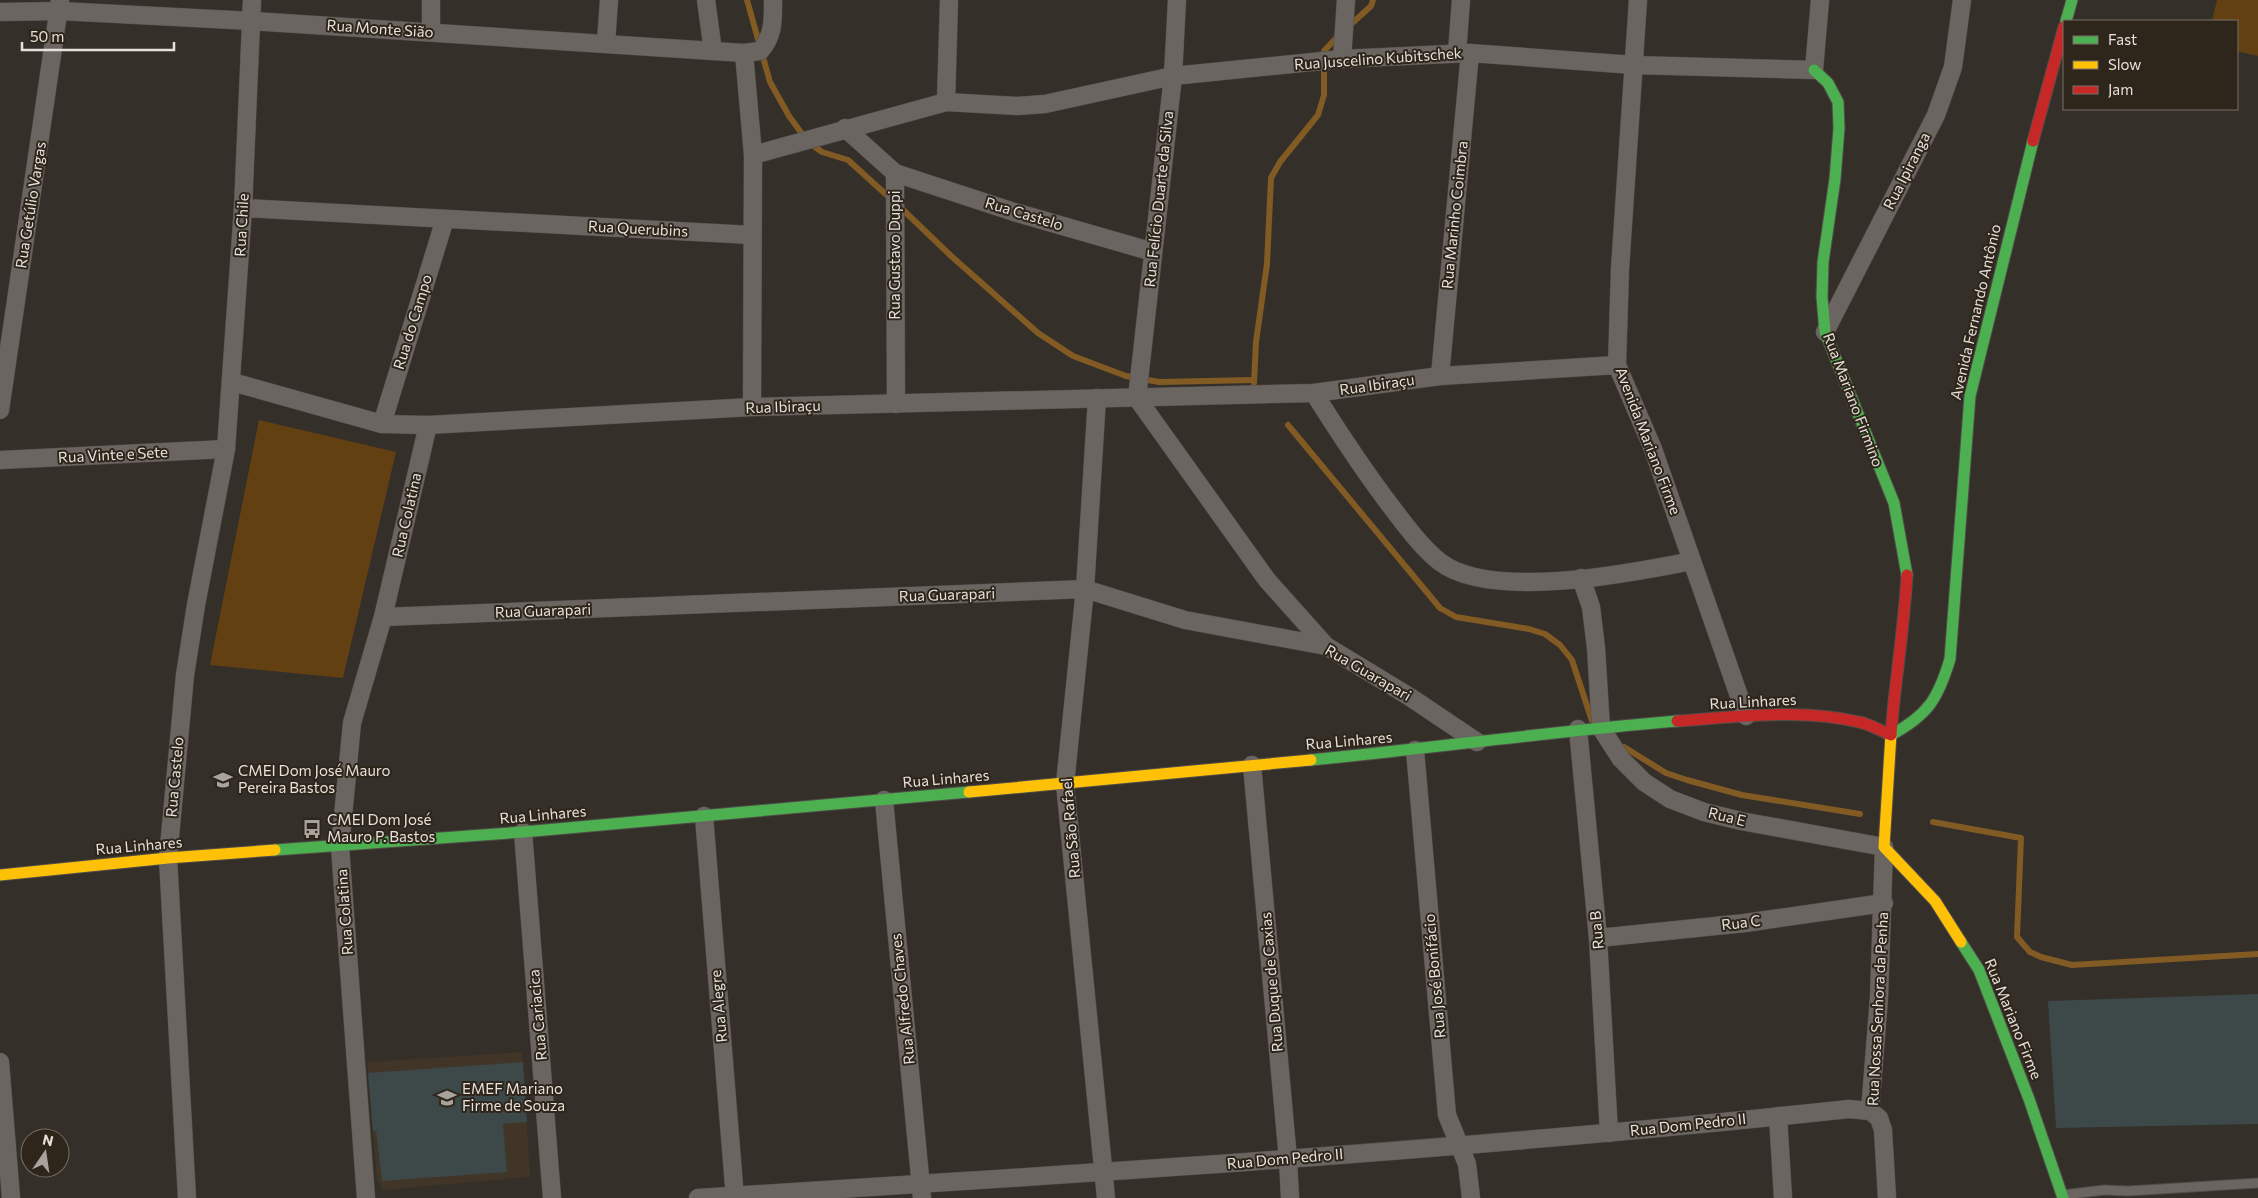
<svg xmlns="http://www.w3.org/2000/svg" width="2258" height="1198" font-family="Commissioner,sans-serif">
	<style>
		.built { fill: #413527 }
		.green { fill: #624012 }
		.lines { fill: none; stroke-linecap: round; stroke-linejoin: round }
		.stream { stroke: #825a24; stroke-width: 6 }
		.building { fill: #3d4848 }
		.lane-casing { stroke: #504c47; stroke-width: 11 }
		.street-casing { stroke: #504c47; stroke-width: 19 }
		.fast-casing { stroke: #504c47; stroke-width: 13 }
		.slow-casing { stroke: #504c47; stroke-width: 13 }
		.jam-casing { stroke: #504c47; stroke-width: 13 }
		.lane { stroke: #6a6561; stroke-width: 9 }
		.street { stroke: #6a6561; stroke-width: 18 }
		.fast { stroke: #4caf50; stroke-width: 11 }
		.slow { stroke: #ffc107; stroke-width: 11 }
		.jam { stroke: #c62828; stroke-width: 11 }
		.labels { text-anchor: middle; stroke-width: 4; stroke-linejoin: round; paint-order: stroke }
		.street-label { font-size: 15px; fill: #e7e1db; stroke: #2e251b }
		.poi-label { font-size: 15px; fill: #e7e1db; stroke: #2e251b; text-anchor: start }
	</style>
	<rect width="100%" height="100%" fill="#342f29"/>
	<polygon class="built" points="522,1052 530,1174 528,1177 384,1190 377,1181 367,1062"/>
	<g class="green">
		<polygon points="2217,0 2258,0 2258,56 2237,51 2237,21 2212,21"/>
		<polygon points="259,420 396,452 343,678 210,665"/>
	</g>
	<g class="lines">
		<g class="stream">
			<polyline points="747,0 770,82 789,116 808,142 822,152 848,160 891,199"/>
			<polyline points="1348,27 1371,6 1373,0"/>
			<polyline points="899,206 950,255 1038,333 1073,356 1126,376 1159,382 1254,380"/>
			<polyline points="1254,383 1256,342 1267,264 1271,178 1280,162 1318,115 1324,95 1324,51 1339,35"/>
			<polyline points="1288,425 1440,608 1456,617 1529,629 1545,634 1560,645 1572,660 1592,721"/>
			<polyline points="1624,747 1666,773 1687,780 1742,795 1860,814"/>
			<polyline points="1933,822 2021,838 2017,937 2030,952 2041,957 2072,965 2258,954"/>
		</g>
	</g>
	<g class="building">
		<polygon points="2258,994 2258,1124 2056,1128 2048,1001"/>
		<polygon points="523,1062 527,1122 503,1124 507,1172 382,1181 376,1131 373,1131 368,1073"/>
	</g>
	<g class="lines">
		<g class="lane-casing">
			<polyline id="lane" points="2063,1195 2104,1190 2128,1191 2258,1183"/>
		</g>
		<g class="street-casing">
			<g id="street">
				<polyline points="706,0 713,51"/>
				<polyline points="1177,0 1173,76 1137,398 1267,580 1326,646"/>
				<polyline points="1638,0 1620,269 1617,365 1653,449 1746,716"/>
				<path d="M0,12L60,11L252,21L744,53L760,51C774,36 773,19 773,0"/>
				<polyline points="431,32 431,0"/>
				<polyline points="606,43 609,0"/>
				<polyline points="744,53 753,155 752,407"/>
				<polyline points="1457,53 1461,0"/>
				<polyline points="1342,59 1346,0"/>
				<polyline points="946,102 949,0"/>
				<polyline points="845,128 895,173 896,404"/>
				<polyline points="753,155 946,102 1017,106 1045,104 1173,76 1342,59 1470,53 1634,65 1814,70 1820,0"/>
				<polyline points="895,173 1014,212 1153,252"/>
				<polyline points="243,208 752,235"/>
				<polyline points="1825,332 1936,115 1953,67 1962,0"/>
				<polyline points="1440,376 1470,53"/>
				<polyline points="232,382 382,424 428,425 752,407 1314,393 1440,376 1617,365"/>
				<path d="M1314,393C1339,433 1364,471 1393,509C1407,527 1422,548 1440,562C1491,601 1632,573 1692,561"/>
				<polyline points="1097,398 1085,589 1065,784 1106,1198"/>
				<polyline points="0,410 60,0"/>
				<polyline points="382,424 445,219"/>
				<polyline points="0,460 226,449"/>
				<polyline points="1581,578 1591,607 1596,648 1601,728 1621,759 1644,782 1670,799 1704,812 1741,821 1884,847 1879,998 1870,1111 1879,1118 1883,1130 1887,1198"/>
				<polyline points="383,617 1085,589 1185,620 1326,646 1410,697 1477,742"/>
				<polyline points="1578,729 1598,938 1609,1133"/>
				<polyline points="1415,750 1447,1115 1467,1164 1471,1198"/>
				<polyline points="1252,765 1288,1159 1290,1198"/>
				<polyline points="884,800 922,1198"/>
				<polyline points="704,816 735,1198"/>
				<polyline points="523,832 552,1198"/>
				<polyline points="1598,938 1745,923 1884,903"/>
				<polyline points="0,1062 11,1198"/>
				<polyline points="1778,1116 1783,1198"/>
				<polyline points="187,1198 168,858 185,675 196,605 226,449 243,208 252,0"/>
				<polyline points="366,1198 340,847 352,723 383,617 428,425"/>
				<path d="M698,1198C1082,1174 1467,1150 1849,1109L1870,1111"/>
			</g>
		</g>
		<g class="fast-casing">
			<g id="fast">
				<polyline points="2066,21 2072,0"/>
				<polyline points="1814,70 1828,83 1838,102 1839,128 1835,179 1823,262 1822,297 1825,332 1894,503 1907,575"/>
				<path d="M1891,735C1928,715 1938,699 1950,659L1970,396L2033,141"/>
				<path d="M1311,760C1433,748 1555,731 1677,721"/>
				<polyline points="275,850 523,832 969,792"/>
				<polyline points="1961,942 1979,970 2029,1099 2063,1198"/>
			</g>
		</g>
		<g class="slow-casing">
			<g id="slow">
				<polyline points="1891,734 1884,847 1935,901 1961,942"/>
				<polyline points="969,792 1311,760"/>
				<polyline points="0,875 168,858 275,850"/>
			</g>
		</g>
		<g class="jam-casing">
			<g id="jam">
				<polyline points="2033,141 2064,27"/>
				<path d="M1677,721C1736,717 1800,708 1859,722C1870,724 1881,731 1891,735"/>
				<path d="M1891,734C1895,681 1904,629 1907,575"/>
			</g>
		</g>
		<use href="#lane" class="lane"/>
		<use href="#street" class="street"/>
		<use href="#fast" class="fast"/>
		<use href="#slow" class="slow"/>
		<use href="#jam" class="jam"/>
	</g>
	<defs>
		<g id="school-bare" transform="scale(1.5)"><path d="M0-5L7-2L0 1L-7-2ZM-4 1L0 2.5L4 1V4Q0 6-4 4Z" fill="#a8a39d" stroke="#2e251b" stroke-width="2.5" paint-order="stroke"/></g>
		<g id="bus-bare" transform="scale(1.5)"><path d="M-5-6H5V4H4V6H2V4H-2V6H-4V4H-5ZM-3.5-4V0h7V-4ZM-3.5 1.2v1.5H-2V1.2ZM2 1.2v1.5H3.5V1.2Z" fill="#a8a39d" stroke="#2e251b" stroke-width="2.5" paint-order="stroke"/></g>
	</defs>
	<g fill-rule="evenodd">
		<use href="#school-bare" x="223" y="780"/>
		<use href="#bus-bare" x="312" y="829"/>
		<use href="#school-bare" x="447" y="1098"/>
	</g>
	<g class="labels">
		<g class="street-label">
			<text transform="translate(380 29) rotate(4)" y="5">Rua Monte Sião</text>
			<text transform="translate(1378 59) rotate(-4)" y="5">Rua Juscelino Kubitschek</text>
			<text transform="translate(1907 171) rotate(-63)" y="5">Rua Ipiranga</text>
			<text transform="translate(1159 199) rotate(-84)" y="5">Rua Felício Duarte da Silva</text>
			<text transform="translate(31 205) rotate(-81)" y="5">Rua Getúlio Vargas</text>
			<text transform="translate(1024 214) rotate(17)" y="5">Rua Castelo</text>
			<text transform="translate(1455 215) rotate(-84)" y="5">Rua Marinho Coimbra</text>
			<text transform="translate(242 225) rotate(-87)" y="5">Rua Chile</text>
			<text transform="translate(638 229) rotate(3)" y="5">Rua Querubins</text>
			<text transform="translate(895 255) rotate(-90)" y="5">Rua Gustavo Duppi</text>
			<text transform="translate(1976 312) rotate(-77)" y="5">Avenida Fernando Antônio</text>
			<text transform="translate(413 322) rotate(-73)" y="5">Rua do Campo</text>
			<text transform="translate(1377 385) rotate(-8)" y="5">Rua Ibiraçu</text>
			<text transform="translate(1853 400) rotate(69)" y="5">Rua Mariano Firmino</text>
			<text transform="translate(783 407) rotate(-2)" y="5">Rua Ibiraçu</text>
			<text transform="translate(1648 441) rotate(69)" y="5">Avenida Mariano Firme</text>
			<text transform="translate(113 455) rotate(-3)" y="5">Rua Vinte e Sete</text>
			<text transform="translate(407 515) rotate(-77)" y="5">Rua Colatina</text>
			<text transform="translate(947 595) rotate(-2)" y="5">Rua Guarapari</text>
			<text transform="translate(543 611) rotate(-2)" y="5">Rua Guarapari</text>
			<text transform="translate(1368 673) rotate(30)" y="5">Rua Guarapari</text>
			<text transform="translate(1753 702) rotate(-3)" y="5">Rua Linhares</text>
			<text transform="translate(1349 741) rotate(-5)" y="5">Rua Linhares</text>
			<text transform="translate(175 777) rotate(-85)" y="5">Rua Castelo</text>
			<text transform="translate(946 779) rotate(-5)" y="5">Rua Linhares</text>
			<text transform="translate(543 815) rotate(-5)" y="5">Rua Linhares</text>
			<text transform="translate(1727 817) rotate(14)" y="5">Rua E</text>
			<text transform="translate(1071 828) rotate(-95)" y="5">Rua São Rafael</text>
			<text transform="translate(139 846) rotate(-5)" y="5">Rua Linhares</text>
			<text transform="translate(345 912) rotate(-94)" y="5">Rua Colatina</text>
			<text transform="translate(1741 923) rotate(-7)" y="5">Rua C</text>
			<text transform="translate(1597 930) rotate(-95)" y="5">Rua B</text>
			<text transform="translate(1435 976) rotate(-95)" y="5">Rua José Bonifácio</text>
			<text transform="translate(1272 982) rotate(-95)" y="5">Rua Duque de Caxias</text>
			<text transform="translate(903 999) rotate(-96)" y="5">Rua Alfredo Chaves</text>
			<text transform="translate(719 1006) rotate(-95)" y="5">Rua Alegre</text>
			<text transform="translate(1878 1009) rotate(-87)" y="5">Rua Nossa Senhora da Penha</text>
			<text transform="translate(538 1015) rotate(-95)" y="5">Rua Cariacica</text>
			<text transform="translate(2013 1019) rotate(68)" y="5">Rua Mariano Firme</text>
			<text transform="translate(1688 1125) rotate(-6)" y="5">Rua Dom Pedro II</text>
			<text transform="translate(1285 1159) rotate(-5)" y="5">Rua Dom Pedro II</text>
		</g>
		<g class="poi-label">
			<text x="238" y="776">CMEI Dom José Mauro<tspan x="238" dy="17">Pereira Bastos</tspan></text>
			<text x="327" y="825">CMEI Dom José<tspan x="327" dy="17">Mauro P. Bastos</tspan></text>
			<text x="462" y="1094">EMEF Mariano<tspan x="462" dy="17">Firme de Souza</tspan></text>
		</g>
	</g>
	<rect x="2063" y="20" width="175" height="90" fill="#2e251b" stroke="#787068"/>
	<rect x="2073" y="36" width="25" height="8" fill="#4caf50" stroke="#787068"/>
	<text x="2108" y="45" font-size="15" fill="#e7e1db">Fast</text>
	<rect x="2073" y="61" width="25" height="8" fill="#ffc107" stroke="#787068"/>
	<text x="2108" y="70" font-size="15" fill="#e7e1db">Slow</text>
	<rect x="2073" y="86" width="25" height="8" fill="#c62828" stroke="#787068"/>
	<text x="2108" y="95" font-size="15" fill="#e7e1db">Jam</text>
	<g transform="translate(45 1153) rotate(13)"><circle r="24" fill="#2e251b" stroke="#787068"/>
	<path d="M0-4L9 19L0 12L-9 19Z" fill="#a8a39d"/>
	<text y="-8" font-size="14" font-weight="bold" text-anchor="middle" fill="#e7e1db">N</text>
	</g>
	<path d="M22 42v8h152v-8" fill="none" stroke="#e7e1db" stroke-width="2.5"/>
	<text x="30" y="42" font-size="15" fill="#e7e1db" stroke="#2e251b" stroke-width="4" paint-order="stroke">50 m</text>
</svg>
